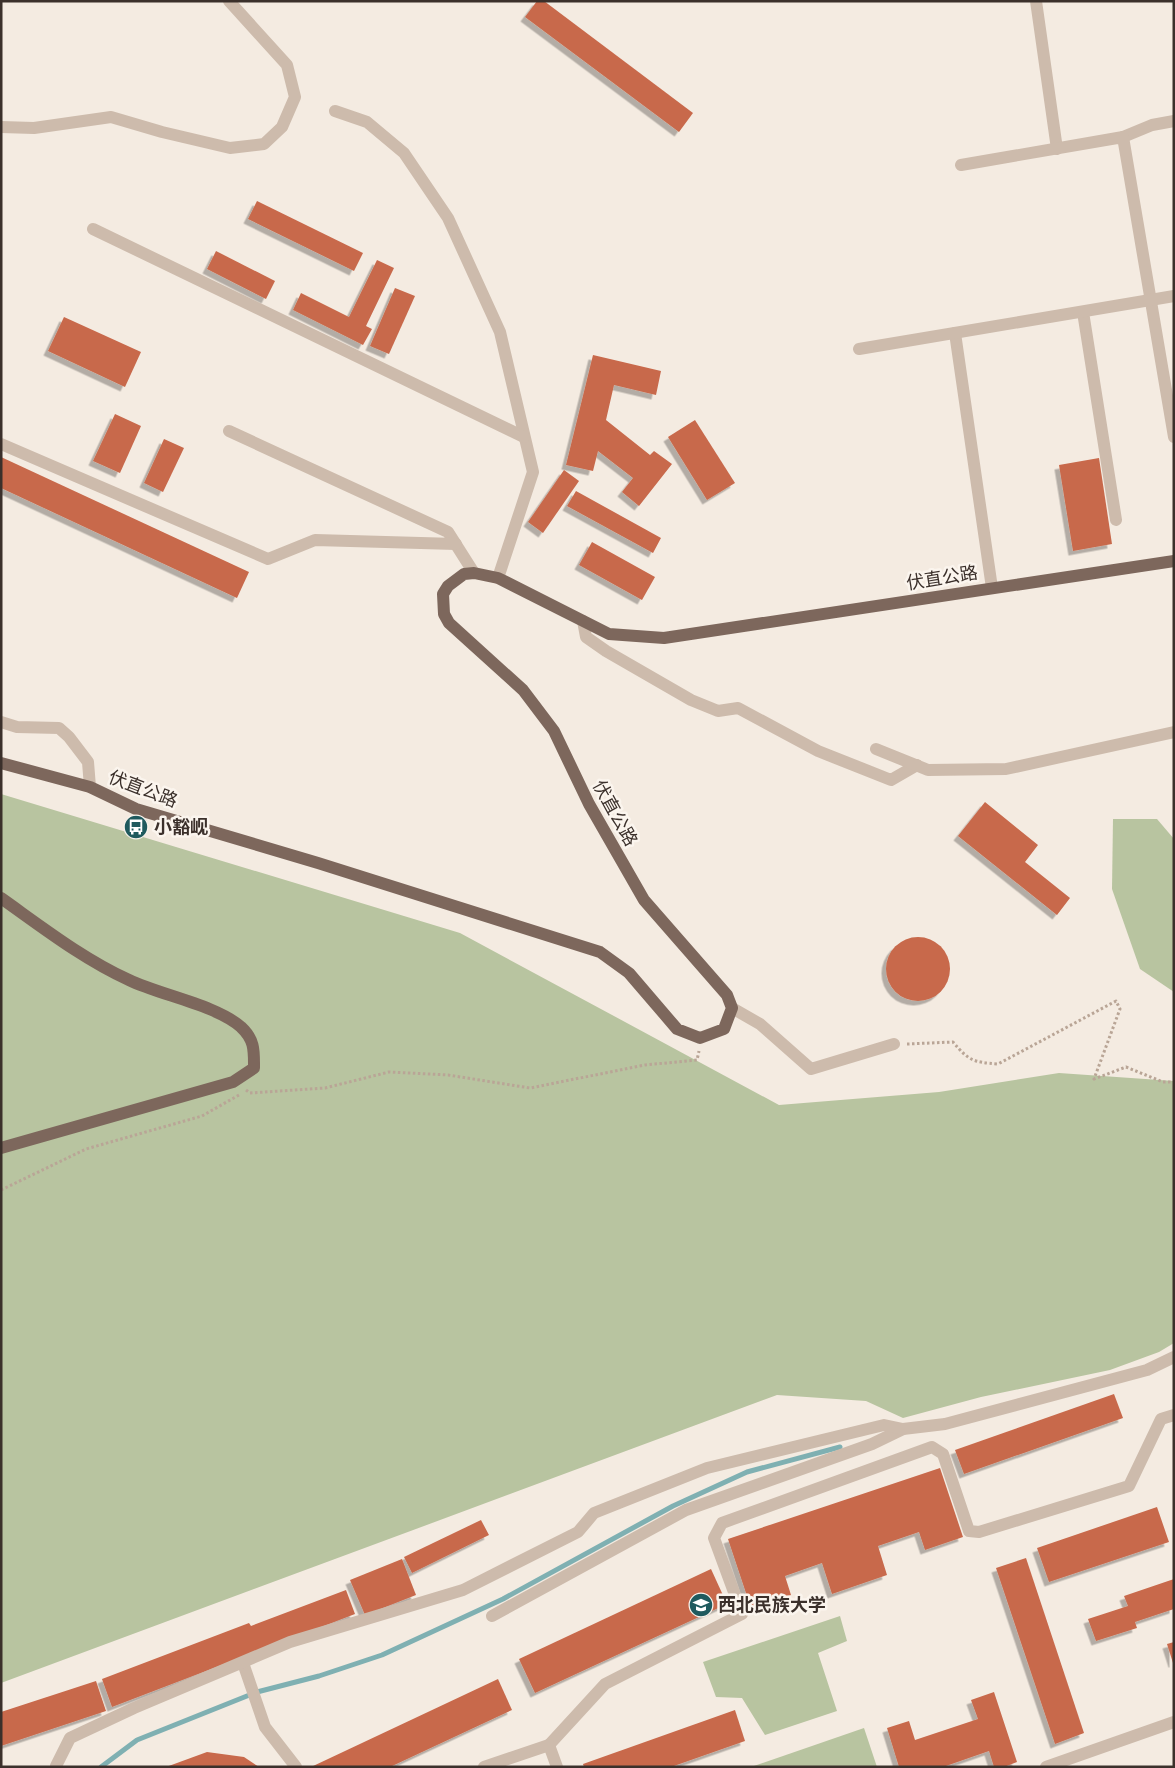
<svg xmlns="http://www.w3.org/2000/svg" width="1175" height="1768" font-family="'Open Sans','Noto Sans SC',sans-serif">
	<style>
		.green { fill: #b8c4a0 }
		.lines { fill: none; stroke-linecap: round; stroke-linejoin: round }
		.stream { stroke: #7fb0b2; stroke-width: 5 }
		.building { fill: #c8694b; filter: url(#shadow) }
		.path { stroke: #b9a596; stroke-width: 3; stroke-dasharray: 2.5 2.5; stroke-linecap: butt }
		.minor { stroke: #cdbbac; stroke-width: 12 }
		.major { stroke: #7d675c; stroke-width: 12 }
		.labels { text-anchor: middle; stroke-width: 5; stroke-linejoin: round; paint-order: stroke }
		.street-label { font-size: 18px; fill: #3b302b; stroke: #fbf5ee }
		.poi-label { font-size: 18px; font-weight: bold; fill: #3b302b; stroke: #fbf5ee; text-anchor: start }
	</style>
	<defs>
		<filter id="shadow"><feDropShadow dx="-4.5" dy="4.5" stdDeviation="0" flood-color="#0004"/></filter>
	</defs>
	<rect width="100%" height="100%" fill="#f4ebe1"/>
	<g class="green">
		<polygon points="1,794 460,933 779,1105 939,1092 1059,1073 1174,1081 1174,1343 1159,1352 1110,1370 981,1397 903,1418 866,1401 777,1395 1,1683"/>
		<polygon points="1113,819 1157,819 1174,839 1174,992 1140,969 1112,889"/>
		<polygon points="840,1616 847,1641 818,1653 837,1711 765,1735 742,1698 716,1697 703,1662"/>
		<polygon points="864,1728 877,1767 751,1767"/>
	</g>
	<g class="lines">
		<polyline class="stream" points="101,1767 137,1740 257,1692 319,1676 382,1655 503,1599 673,1506 747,1472 840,1447"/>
	</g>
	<g class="building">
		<polygon points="537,1 544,1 693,113 679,132 525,17"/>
		<polygon points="257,201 363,253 354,271 248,219"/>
		<polygon points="216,251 275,281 266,299 207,269"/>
		<polygon points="377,260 394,268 366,326 372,329 363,345 293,310 301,293 349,317"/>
		<polygon points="395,288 415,296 389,354 370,346"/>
		<polygon points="64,317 141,352 125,387 48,351"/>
		<polygon points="593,355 661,371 656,395 614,385 606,420 650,455 654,451 672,464 639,506 622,492 633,478 598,451 593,471 566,465"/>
		<polygon points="115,414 141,426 120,473 93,461"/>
		<polygon points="695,420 735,483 707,500 668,437"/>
		<polygon points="164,439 184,448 163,492 144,483"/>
		<polygon points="1,457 249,572 237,598 1,488"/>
		<polygon points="1099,458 1112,544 1073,551 1059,465"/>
		<polygon points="564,470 579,481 543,533 528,522"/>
		<polygon points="576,491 661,538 653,553 567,506"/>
		<polygon points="592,542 655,577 642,600 579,565"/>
		<polygon points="985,802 1038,845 1025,862 1070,898 1057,915 958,836"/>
		<circle cx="918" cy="969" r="32"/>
		<polygon points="1114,1394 1123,1418 964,1474 955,1450"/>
		<polygon points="940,1468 963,1537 925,1550 919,1532 878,1546 887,1575 832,1594 822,1563 785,1576 791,1595 751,1608 728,1539"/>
		<polygon points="1157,1507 1169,1542 1049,1582 1037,1548"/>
		<polygon points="481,1520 489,1535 412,1573 404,1557"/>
		<polygon points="1026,1558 1084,1733 1055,1744 996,1568"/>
		<polygon points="402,1559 416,1595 365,1615 350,1580"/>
		<polygon points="711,1569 727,1604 535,1693 519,1659"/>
		<polygon points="1174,1579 1174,1609 1135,1622 1137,1628 1096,1641 1088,1619 1128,1606 1124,1596"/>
		<polygon points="346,1590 355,1614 112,1707 102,1679 249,1623 251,1626"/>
		<polygon points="1174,1642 1174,1663 1173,1663 1167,1644"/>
		<polygon points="498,1679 512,1710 390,1767 311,1767"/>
		<polygon points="96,1681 106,1711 1,1746 1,1712"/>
		<polygon points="994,1692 1017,1762 1004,1767 994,1767 989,1751 943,1767 899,1767 887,1728 909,1721 915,1740 978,1719 971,1700"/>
		<polygon points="735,1710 745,1741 671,1767 584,1767 583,1764"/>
		<polygon points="207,1752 244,1757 259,1767 166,1767"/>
	</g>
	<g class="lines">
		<g class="path">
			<path d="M907,1044L953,1042C969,1061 973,1062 998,1064L1116,1001L1120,1009L1094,1079L1126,1067L1163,1082H1174"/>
			<polyline points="246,1090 250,1093 325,1088 389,1072 448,1075 530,1088 645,1065 697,1060 699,1051"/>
			<polyline points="1,1190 86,1149 202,1116 239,1095"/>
		</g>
		<g class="minor">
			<polyline points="1036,1 1057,149"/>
			<polyline points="335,111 367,122 404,153 448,218 500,332 533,472 498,578"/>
			<polyline points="1,127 34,128 111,117 162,132 230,148 264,144 282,127 295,97 287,65 229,1"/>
			<polyline points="1123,137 1152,125 1174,121"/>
			<polyline points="961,165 1123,137 1174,437"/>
			<polyline points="93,229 524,437"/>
			<polyline points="1083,312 1116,520"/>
			<polyline points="955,333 992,588"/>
			<polyline points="859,349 1174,296"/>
			<polyline points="229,431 448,532 474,573"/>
			<polyline points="1,444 268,559 315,540 456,544"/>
			<polyline points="583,621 586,637 606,651 691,700 718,711 738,708 818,751 891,780 917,765"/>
			<polyline points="1,722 17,727 59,728 69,737 88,762 90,787"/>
			<polyline points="876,749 928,770 1006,769 1174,732"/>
			<polyline points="732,1008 760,1024 811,1069 894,1044"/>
			<polyline points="492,1616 686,1510 872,1444 903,1429 945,1424 1147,1370 1174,1357"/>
			<polyline points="243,1663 265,1727 296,1767"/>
			<polyline points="549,1745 605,1684 742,1614 714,1538 722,1523 932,1447 943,1454 969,1531 979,1532 1129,1486 1161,1419 1174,1415"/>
			<polyline points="56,1766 70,1738 134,1708 290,1642 463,1590 578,1532 594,1513 707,1468 884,1425 903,1429"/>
			<polyline points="484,1767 549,1745 557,1767"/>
			<polyline points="1046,1767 1174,1722"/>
		</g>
		<g class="major">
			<polyline points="1,763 90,787 136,809 318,863 600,952 629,973 677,1029 700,1038 724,1029 732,1008 727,995 644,900 589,804 554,731 523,690 449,623 444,614 443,594 448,586 464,574 474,573 498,578 609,634 664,638 1174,561"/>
			<path d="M1,898C42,927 83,959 129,980C160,995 216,1005 241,1027C255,1040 254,1051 254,1068L233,1082L1,1148"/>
		</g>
	</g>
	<defs>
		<g id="bus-disc" transform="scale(1.25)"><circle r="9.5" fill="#1f5a5e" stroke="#fbf5ee"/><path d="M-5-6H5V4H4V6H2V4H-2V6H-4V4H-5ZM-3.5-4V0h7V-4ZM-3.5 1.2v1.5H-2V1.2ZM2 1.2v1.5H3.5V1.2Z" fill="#fff"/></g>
		<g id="university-disc" transform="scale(1.25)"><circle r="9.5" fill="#1f5a5e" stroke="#fbf5ee"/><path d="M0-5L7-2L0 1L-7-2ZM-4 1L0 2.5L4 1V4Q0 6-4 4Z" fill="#fff"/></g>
	</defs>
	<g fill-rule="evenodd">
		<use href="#bus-disc" x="136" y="827"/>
		<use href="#university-disc" x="701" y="1605"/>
	</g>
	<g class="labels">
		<g class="street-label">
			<text transform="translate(942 578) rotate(-9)" y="6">伏直公路</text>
			<text transform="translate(143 789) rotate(21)" y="6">伏直公路</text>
			<text transform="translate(615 813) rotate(61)" y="6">伏直公路</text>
		</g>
		<g class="poi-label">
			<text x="154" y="833">小豁岘</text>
			<text x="718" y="1611">西北民族大学</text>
		</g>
	</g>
	<rect width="1175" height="1768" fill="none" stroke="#3b302b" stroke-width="5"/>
</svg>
